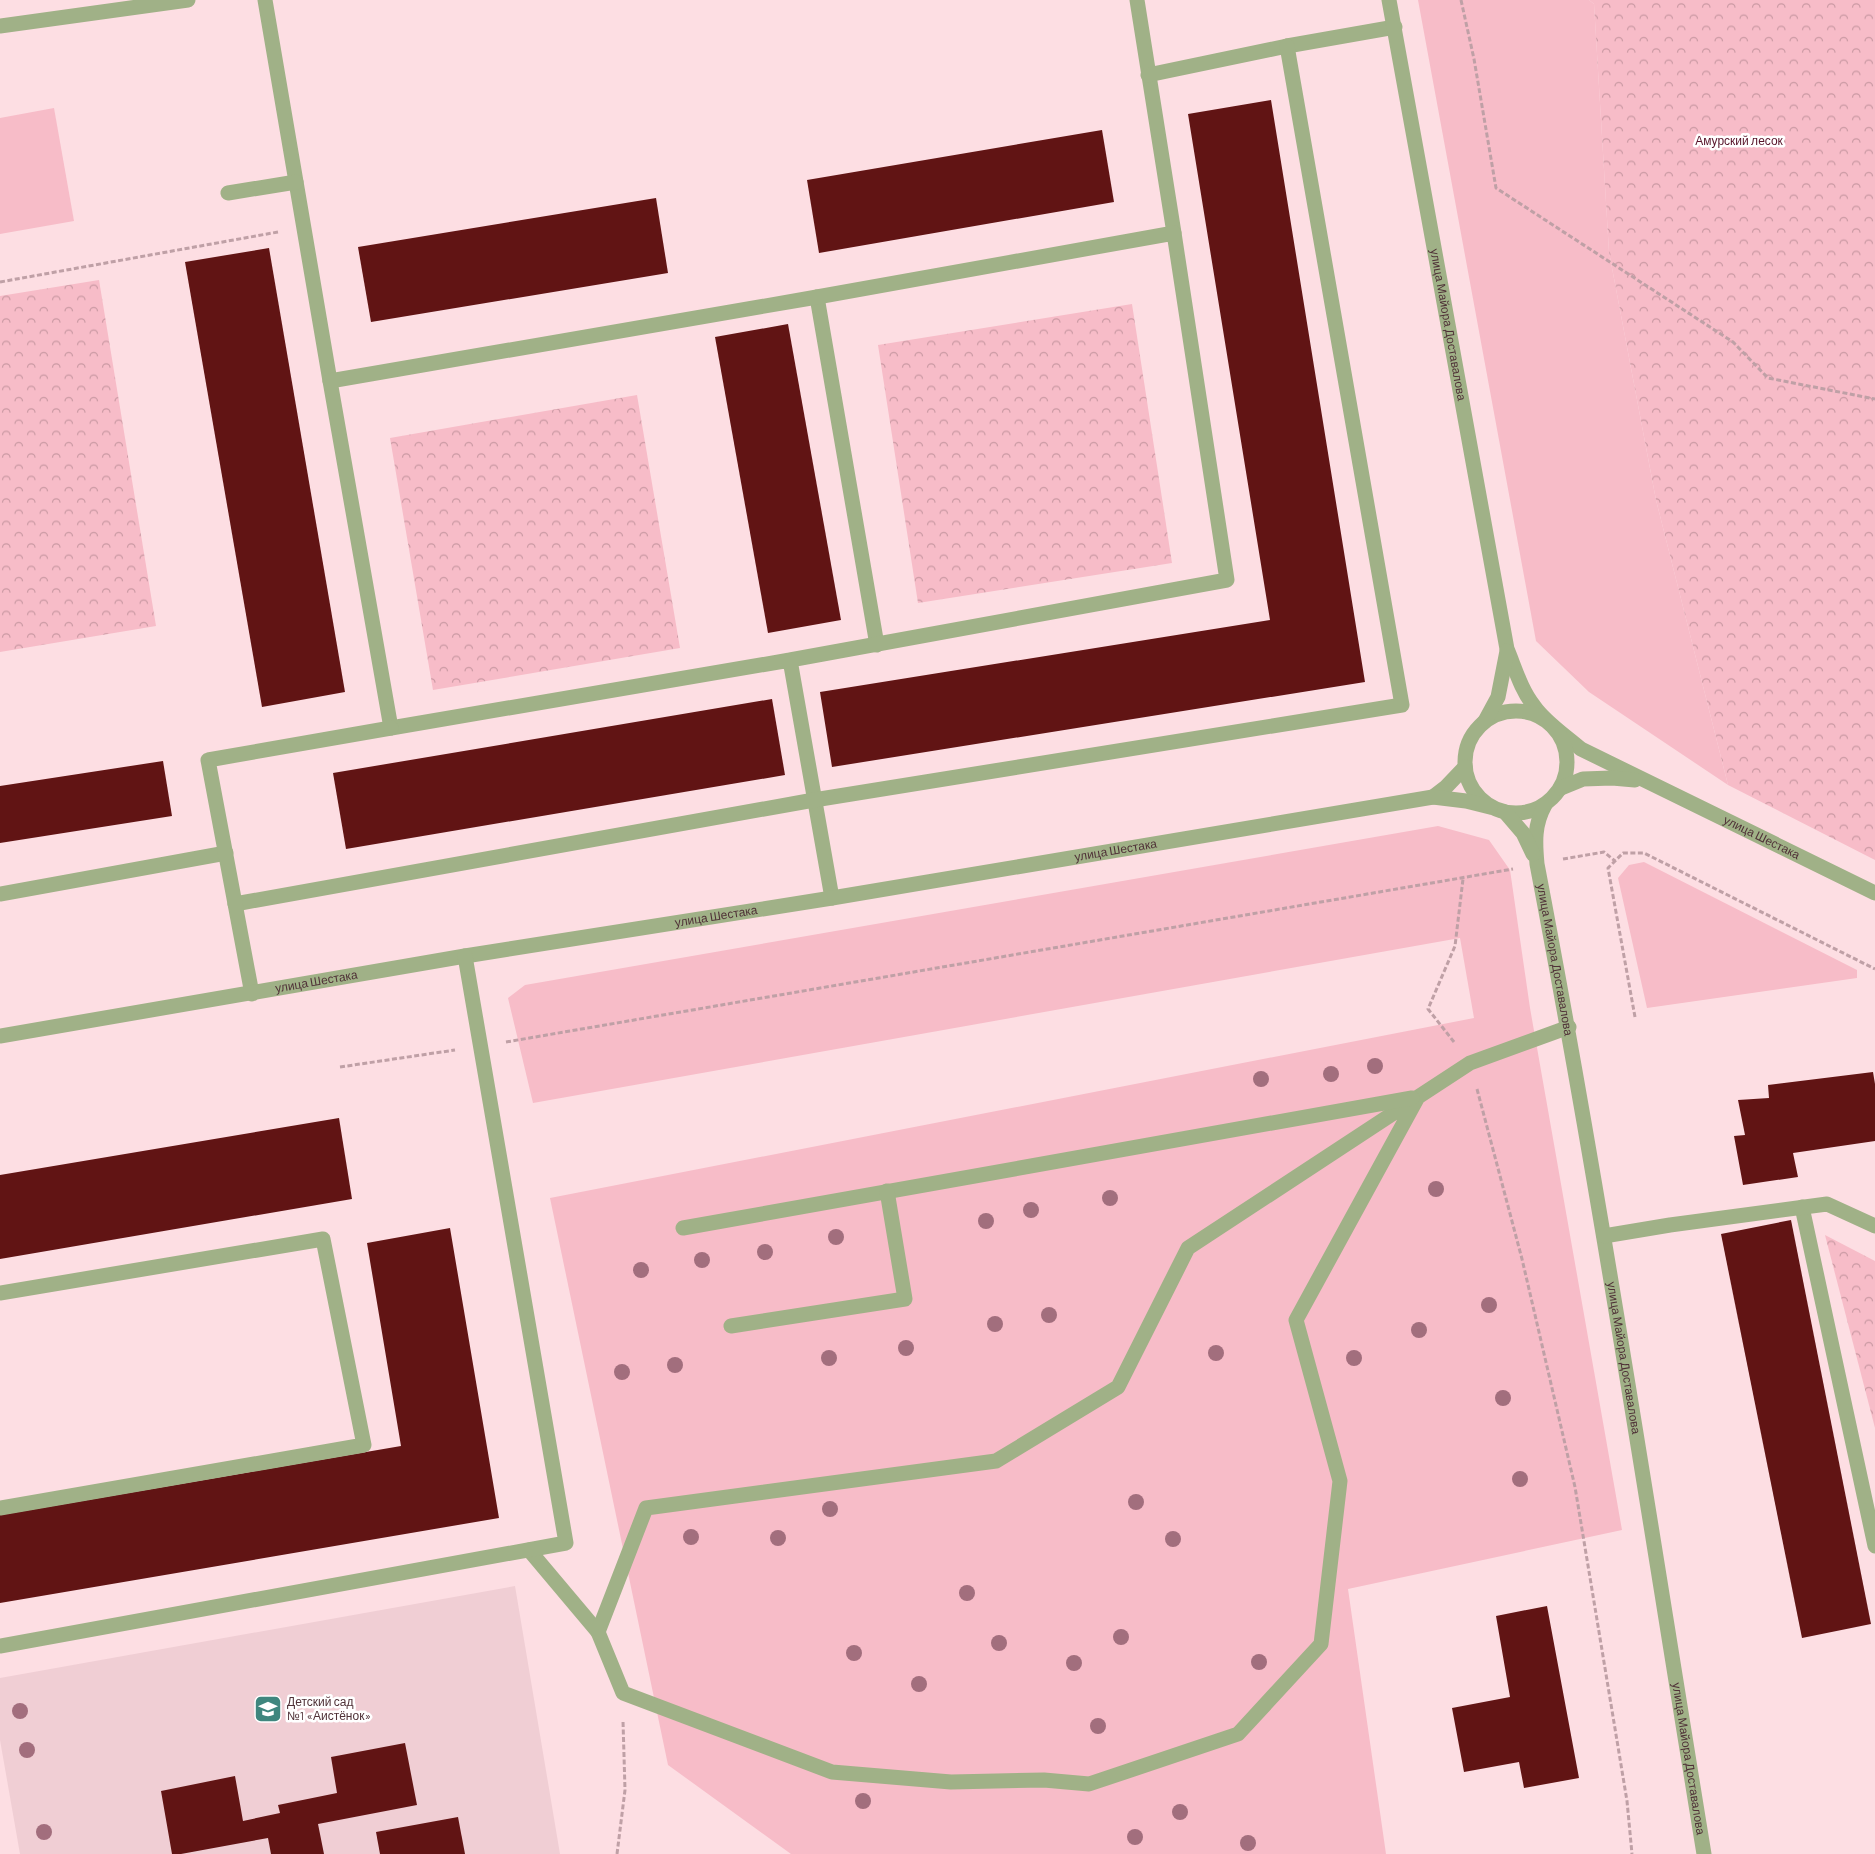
<svg xmlns="http://www.w3.org/2000/svg" width="1875" height="1854" font-family="Barlow,sans-serif">
	<style>
		.built { fill: #f0ced4 }
		.green { fill: #f7bcc8 }
		.forest { fill: url(#forest-crowns) }
		.building { fill: #611414 }
		.lines { fill: none; stroke-linecap: round; stroke-linejoin: round }
		.path { stroke: #bfa0a6; stroke-width: 3; stroke-dasharray: 5 2.5; stroke-linecap: butt }
		.lane { stroke: #a0b187; stroke-width: 15 }
		.street { stroke: #a0b187; stroke-width: 15 }
		.tree { fill: #a26e7d }
		.labels { text-anchor: middle; stroke-width: 5; stroke-linejoin: round; paint-order: stroke }
		.park-label { font-size: 12px; fill: #571329; stroke: #fff }
		.street-label { font-size: 12px; fill: #4f3137; stroke: #fff }
		.poi-label { font-size: 12px; fill: #4f3137; stroke: #fff; text-anchor: start }
	</style>
	<defs>
		<pattern id="forest-crowns" width="20" height="18" patternUnits="userSpaceOnUse" patternTransform="scale(1.25)"><rect width="20" height="18" fill="#f7bcc8"/><path d="M2 6a3 3 0 1 1 6 0M12 15a3 3 0 1 1 6 0" fill="none" stroke="#ca99a3"/></pattern>
	</defs>
	<rect width="100%" height="100%" fill="#fddee3"/>
	<polygon class="built" points="515,1586 560,1854 20,1854 0,1740 0,1678"/>
	<g class="green">
		<polygon points="1418,0 1589,0 1594,4 1609,252 1656,500 1728,785 1589,692 1536,641"/>
		<polygon points="54,108 74,221 0,234 0,118"/>
		<polygon points="1438,826 1489,840 1510,870 1530,1008 1622,1530 1348,1589 1386,1854 791,1854 668,1765 550,1198 1474,1018 1460,938 533,1103 508,998 525,985"/>
		<polygon points="1644,862 1857,970 1857,978 1647,1008 1618,878 1629,865"/>
	</g>
	<g class="forest">
		<polygon points="1589,0 1875,0 1875,860 1728,785 1656,500 1609,252 1594,4"/>
		<polygon points="99,280 156,626 0,652 0,296"/>
		<polygon points="1132,304 1172,563 918,603 878,345"/>
		<polygon points="637,395 680,648 433,690 390,438"/>
		<polygon points="1825,1235 1875,1261 1875,1428"/>
	</g>
	<g class="building">
		<polygon points="1271,100 1365,682 832,767 820,692 1270,620 1188,114"/>
		<polygon points="1102,130 1114,202 819,253 807,180"/>
		<polygon points="656,198 668,273 371,322 358,247"/>
		<polygon points="269,248 345,692 262,707 185,262"/>
		<polygon points="788,324 841,620 768,633 715,337"/>
		<polygon points="772,699 785,775 346,849 333,773"/>
		<polygon points="163,761 172,816 0,843 0,786"/>
		<polygon points="1873,1072 1875,1084 1875,1141 1793,1153 1798,1177 1743,1185 1734,1136 1745,1135 1738,1100 1769,1098 1768,1085"/>
		<polygon points="339,1118 352,1199 0,1259 0,1175"/>
		<polygon points="1791,1220 1871,1624 1802,1638 1721,1234"/>
		<polygon points="450,1228 499,1518 0,1603 0,1515 401,1446 367,1243"/>
		<polygon points="1547,1606 1579,1778 1524,1788 1519,1762 1464,1772 1452,1708 1510,1697 1496,1616"/>
		<polygon points="405,1743 417,1805 318,1824 324,1854 271,1854 268,1838 181,1854 172,1854 161,1791 235,1776 243,1821 280,1813 278,1805 337,1793 331,1757"/>
		<polygon points="458,1817 465,1854 380,1854 376,1832"/>
	</g>
	<g class="lines">
		<g class="path">
			<polyline points="1461,0 1474,59 1496,188 1733,342 1768,378 1875,399"/>
			<polyline points="0,282 278,232"/>
			<polyline points="1563,859 1604,852 1615,861"/>
			<polyline points="1635,1017 1608,868 1623,853 1644,853 1875,969"/>
			<polyline points="506,1042 1513,869"/>
			<polyline points="1454,1042 1428,1009 1455,946 1463,879"/>
			<polyline points="340,1067 455,1050"/>
			<polyline points="1477,1089 1522,1259 1575,1487 1627,1801 1632,1854"/>
			<polyline points="617,1854 625,1790 623,1721"/>
		</g>
		<g class="lane">
			<polyline points="265,0 330,381"/>
			<polyline points="1137,0 1174,233"/>
			<polyline points="1148,75 1287,46 1395,27"/>
			<polyline points="228,193 296,182"/>
			<polyline points="817,297 877,645"/>
			<polyline points="790,660 391,728 330,381 817,297 1174,233 1227,580 790,660 832,898"/>
			<polyline points="0,894 226,853"/>
			<polyline points="235,904 814,800 1402,705 1287,46"/>
			<polyline points="252,994 208,760 391,728"/>
			<polyline points="1418,1097 1188,1248 1118,1387 996,1461 646,1508 598,1632 623,1693 832,1772 951,1782 1044,1780 1089,1784 1238,1734 1321,1644 1340,1481 1296,1320 1418,1097 1470,1063 1569,1027"/>
			<polyline points="683,1228 1412,1098"/>
			<polyline points="731,1326 905,1299 887,1191"/>
			<polyline points="529,1550 598,1632"/>
		</g>
		<g class="street">
			<path id="s1" d="M1389,0L1507,649C1515,668 1521,690 1534,706C1546,723 1565,735 1581,749L1875,893"/>
			<polyline points="0,26 188,0"/>
			<circle cx="1516" cy="762" r="51"/>
			<polyline points="1485,721 1498,697 1507,651"/>
			<polyline points="1561,788 1583,779 1612,778 1635,780"/>
			<polyline points="1433,797 1446,787 1465,767"/>
			<path id="s2" d="M1545,805C1534,825 1535,842 1537,864C1600,1193 1650,1524 1704,1854"/>
			<polyline points="1505,812 1523,833 1533,854"/>
			<path id="s3" d="M0,1036L465,956L832,898L1433,797L1466,801L1490,807"/>
			<polyline points="1802,1207 1875,1546"/>
			<polyline points="1604,1236 1670,1225 1827,1204 1875,1226"/>
			<polyline points="0,1293 323,1239 364,1445 0,1508"/>
			<polyline points="0,1646 566,1543 465,956"/>
		</g>
	</g>
	<g class="tree">
		<circle cx="1375" cy="1066" r="8"/>
		<circle cx="1331" cy="1074" r="8"/>
		<circle cx="1261" cy="1079" r="8"/>
		<circle cx="1436" cy="1189" r="8"/>
		<circle cx="1110" cy="1198" r="8"/>
		<circle cx="1031" cy="1210" r="8"/>
		<circle cx="986" cy="1221" r="8"/>
		<circle cx="836" cy="1237" r="8"/>
		<circle cx="765" cy="1252" r="8"/>
		<circle cx="702" cy="1260" r="8"/>
		<circle cx="641" cy="1270" r="8"/>
		<circle cx="1489" cy="1305" r="8"/>
		<circle cx="1049" cy="1315" r="8"/>
		<circle cx="995" cy="1324" r="8"/>
		<circle cx="1419" cy="1330" r="8"/>
		<circle cx="906" cy="1348" r="8"/>
		<circle cx="1216" cy="1353" r="8"/>
		<circle cx="829" cy="1358" r="8"/>
		<circle cx="1354" cy="1358" r="8"/>
		<circle cx="675" cy="1365" r="8"/>
		<circle cx="622" cy="1372" r="8"/>
		<circle cx="1503" cy="1398" r="8"/>
		<circle cx="1520" cy="1479" r="8"/>
		<circle cx="1136" cy="1502" r="8"/>
		<circle cx="830" cy="1509" r="8"/>
		<circle cx="691" cy="1537" r="8"/>
		<circle cx="778" cy="1538" r="8"/>
		<circle cx="1173" cy="1539" r="8"/>
		<circle cx="967" cy="1593" r="8"/>
		<circle cx="1121" cy="1637" r="8"/>
		<circle cx="999" cy="1643" r="8"/>
		<circle cx="854" cy="1653" r="8"/>
		<circle cx="1259" cy="1662" r="8"/>
		<circle cx="1074" cy="1663" r="8"/>
		<circle cx="919" cy="1684" r="8"/>
		<circle cx="20" cy="1711" r="8"/>
		<circle cx="1098" cy="1726" r="8"/>
		<circle cx="27" cy="1750" r="8"/>
		<circle cx="863" cy="1801" r="8"/>
		<circle cx="1180" cy="1812" r="8"/>
		<circle cx="44" cy="1832" r="8"/>
		<circle cx="1135" cy="1837" r="8"/>
		<circle cx="1248" cy="1843" r="8"/>
	</g>
	<defs>
		<g id="school-square" transform="scale(1.4375)"><rect x="-9" y="-9" width="18" height="18" rx="4" fill="#3f867e" stroke="#fff"/><path d="M0-5L7-2L0 1L-7-2ZM-4 1L0 2.5L4 1V4Q0 6-4 4Z" fill="#fff"/></g>
	</defs>
	<g fill-rule="evenodd">
		<use href="#school-square" x="268" y="1709"/>
	</g>
	<g class="labels">
		<g class="park-label">
			<text x="1739" y="145">Амурский лесок</text>
		</g>
		<g class="street-label">
			<text dy="4" stroke="none"><textPath href="#s1" startOffset="330">улица Майора Доставалова</textPath></text>
			<text dy="4" stroke="none"><textPath href="#s1" startOffset="988">улица Шестака</textPath></text>
			<text dy="4" stroke="none"><textPath href="#s3" startOffset="1131">улица Шестака</textPath></text>
			<text dy="4" stroke="none"><textPath href="#s3" startOffset="726">улица Шестака</textPath></text>
			<text dy="4" stroke="none"><textPath href="#s2" startOffset="158">улица Майора Доставалова</textPath></text>
			<text dy="4" stroke="none"><textPath href="#s3" startOffset="321">улица Шестака</textPath></text>
			<text dy="4" stroke="none"><textPath href="#s2" startOffset="562">улица Майора Доставалова</textPath></text>
			<text dy="4" stroke="none"><textPath href="#s2" startOffset="968">улица Майора Доставалова</textPath></text>
		</g>
		<g class="poi-label">
			<text x="287" y="1706">Детский сад<tspan x="287" dy="14">№1 «Аистёнок»</tspan></text>
		</g>
	</g>
</svg>
